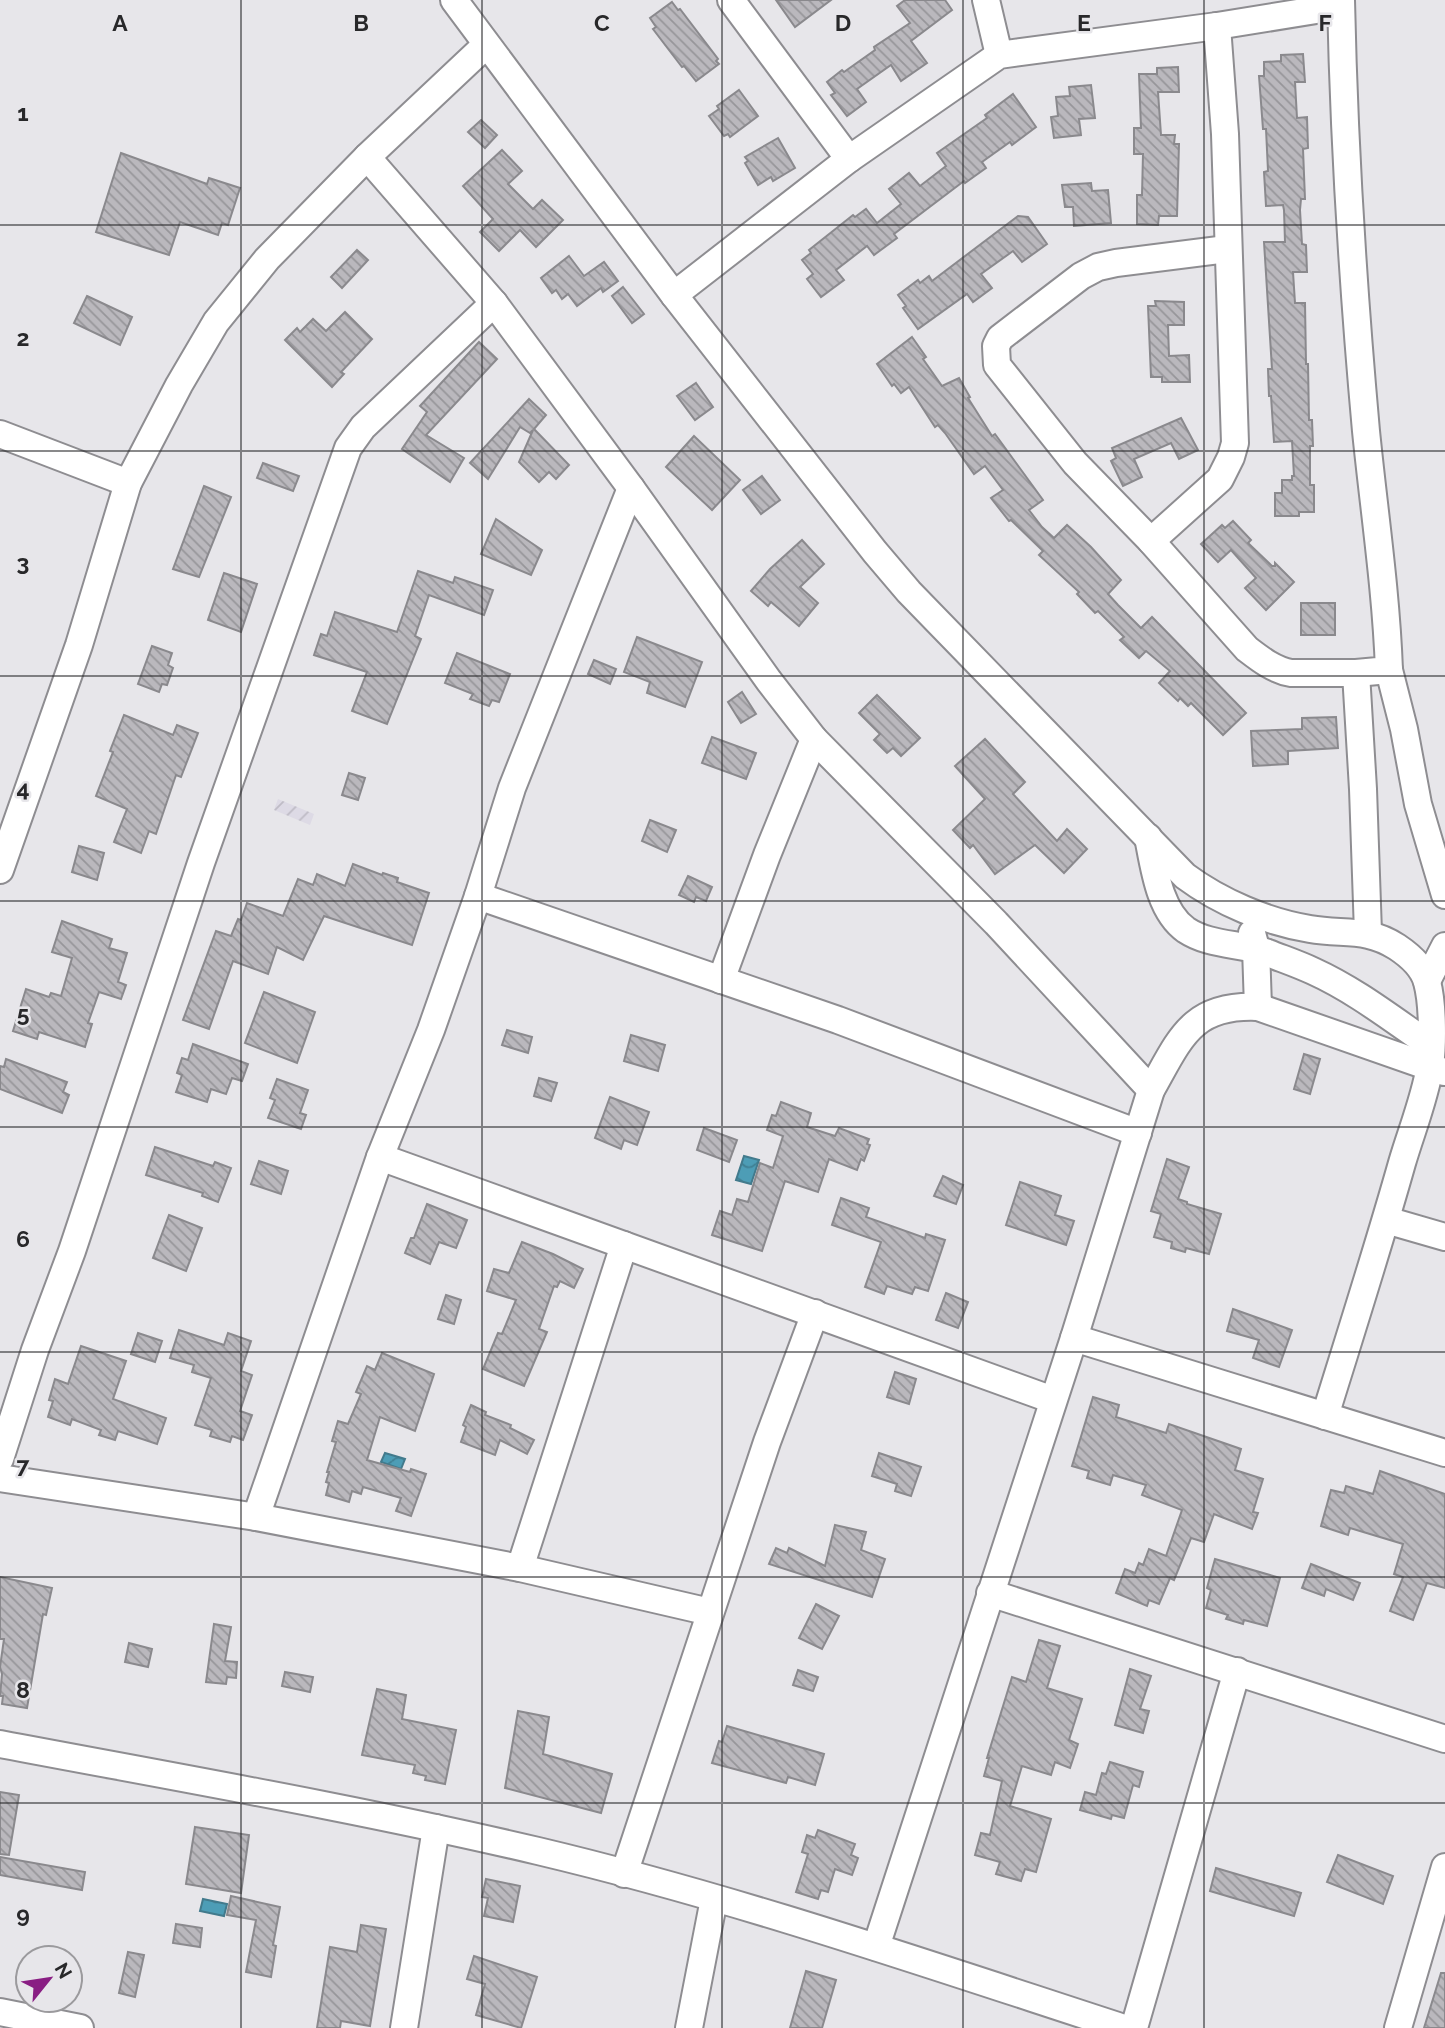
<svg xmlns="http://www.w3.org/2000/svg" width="1445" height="2028" font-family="Raleway,sans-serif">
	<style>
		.industrial { fill: url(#industrial-furrows) }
		.water { fill: url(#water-waves); stroke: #427a8c; stroke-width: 2 }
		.building { fill: url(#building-back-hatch); stroke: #8a898d; stroke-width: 2 }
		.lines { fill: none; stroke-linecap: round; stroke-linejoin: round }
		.minor-casing { stroke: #8e8d91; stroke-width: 30 }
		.minor { stroke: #fff; stroke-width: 26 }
		.grid { fill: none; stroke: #28282a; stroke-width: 2; stroke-opacity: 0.55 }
		.grid-label { font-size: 23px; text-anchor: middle; font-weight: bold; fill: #28282a; stroke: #e7e6ea; stroke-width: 5; stroke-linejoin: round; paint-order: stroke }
	</style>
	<defs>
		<pattern id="industrial-furrows" width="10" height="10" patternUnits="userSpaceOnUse" patternTransform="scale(1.75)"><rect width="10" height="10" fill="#dddae5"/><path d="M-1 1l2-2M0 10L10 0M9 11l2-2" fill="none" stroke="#bebbc5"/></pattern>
		<pattern id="water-waves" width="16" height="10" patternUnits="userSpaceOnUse" patternTransform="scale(1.75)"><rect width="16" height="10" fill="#4d9db6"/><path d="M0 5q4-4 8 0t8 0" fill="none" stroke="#408094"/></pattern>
		<pattern id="building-back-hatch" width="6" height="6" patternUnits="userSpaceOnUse" patternTransform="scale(1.75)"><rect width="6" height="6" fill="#bab8bd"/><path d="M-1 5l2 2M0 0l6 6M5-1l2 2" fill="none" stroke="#97969a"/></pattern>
	</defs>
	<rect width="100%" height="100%" fill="#e7e6ea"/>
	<polygon class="industrial" points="278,799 314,814 310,825 274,810"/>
	<g class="water">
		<polygon points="744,1156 759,1160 751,1184 736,1180"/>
		<polygon points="385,1453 405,1459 401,1469 381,1462"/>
		<polygon points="203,1899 227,1904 224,1916 200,1911"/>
	</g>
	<g class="building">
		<polygon points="776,0 831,0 795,27"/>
		<polygon points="905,0 945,0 952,10 911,41 927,63 901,81 891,65 857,89 866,102 847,116 831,95 835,93 827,82 842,70 844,72 875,50 874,47 910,23 897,6"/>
		<polygon points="672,2 678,10 680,9 718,59 716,61 719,64 696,81 684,66 682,67 653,29 656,27 650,18"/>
		<polygon points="1303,54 1305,82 1295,82 1297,118 1307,117 1308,148 1303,149 1305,199 1301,199 1300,210 1302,244 1306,245 1307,272 1293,272 1295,303 1305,303 1306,364 1308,364 1309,420 1312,420 1313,446 1310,446 1310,485 1314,485 1314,512 1299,512 1299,516 1275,516 1275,493 1282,493 1282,480 1292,480 1292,476 1294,476 1292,441 1274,442 1271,396 1269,396 1268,369 1272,369 1264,242 1285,242 1284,210 1283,205 1266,206 1264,172 1268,171 1266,129 1263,129 1259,76 1264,76 1264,62 1281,61 1281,55"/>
		<polygon points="1178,67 1179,92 1158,92 1161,135 1175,135 1174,144 1179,144 1177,216 1159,216 1158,225 1137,224 1137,195 1142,195 1143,154 1134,154 1134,128 1141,128 1139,74 1157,74 1157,68"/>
		<polygon points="1091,85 1095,118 1079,119 1081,135 1054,138 1051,117 1058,116 1056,97 1070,96 1069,87"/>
		<polygon points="739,90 758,116 730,137 728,134 724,136 709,116 719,109 717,106"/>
		<polygon points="1013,94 1036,127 1012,145 1010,142 982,162 986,168 965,183 964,181 894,234 897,238 874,255 867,246 836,270 844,280 821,297 807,279 813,274 802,260 811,253 809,250 853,215 855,217 866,209 877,223 901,204 889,189 909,173 920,186 946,166 937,153 987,118 985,115"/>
		<polygon points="481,120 497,135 485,148 468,132"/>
		<polygon points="778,138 795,168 773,181 771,177 758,185 745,163 748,161 745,157"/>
		<polygon points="502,150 522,171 508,184 533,209 542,200 563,220 536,247 520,230 499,251 480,232 493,219 463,186"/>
		<polygon points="121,153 207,184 209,178 240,188 228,225 222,223 218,235 180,222 169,255 96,232"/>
		<polygon points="1091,183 1092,191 1108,190 1111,223 1074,226 1073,207 1065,207 1062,185"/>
		<polygon points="1018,216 1028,217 1047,244 1022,262 1013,251 981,274 992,288 973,302 967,294 918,329 903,308 906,306 898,295 918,280 920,283 929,276 932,281"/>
		<polygon points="357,250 368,260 342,288 331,277"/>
		<polygon points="569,256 584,276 604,262 618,281 603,292 601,288 577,306 568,294 562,299 556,290 552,293 541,278"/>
		<polygon points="623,287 644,314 632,323 612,296"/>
		<polygon points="87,296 132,317 120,345 74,323"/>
		<polygon points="1155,301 1184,302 1184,325 1168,325 1169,356 1189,355 1190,382 1162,382 1162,377 1151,377 1148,306 1156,306"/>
		<polygon points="345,312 372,339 341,372 344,374 332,387 285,340 297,328 300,332 313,319 326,331"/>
		<polygon points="912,337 926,357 923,359 942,386 959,378 970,397 968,398 992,436 995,434 1043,500 1029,510 1042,527 1054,538 1067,525 1091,547 1121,580 1108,594 1118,605 1141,628 1152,617 1246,713 1223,735 1191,703 1188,706 1180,698 1178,701 1159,683 1170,671 1146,651 1139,658 1120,640 1124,637 1098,611 1095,613 1077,594 1079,592 1039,555 1043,551 1011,520 1009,521 991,498 1003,490 985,466 974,474 945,433 938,425 935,427 909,387 901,393 894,384 892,386 877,364"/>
		<polygon points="479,342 497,359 426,435 464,458 450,482 402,449 427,412 420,406"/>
		<polygon points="696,383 713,407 695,420 677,396"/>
		<polygon points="529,399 546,415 534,429 569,465 556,479 549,472 539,482 519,462 533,430 530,433 520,427 488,479 470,463"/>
		<polygon points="1181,418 1198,450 1179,459 1171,443 1134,459 1142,477 1123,486 1111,461 1116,458 1112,448"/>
		<polygon points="694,436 740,480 712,510 666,467"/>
		<polygon points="263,463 299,476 293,491 257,478"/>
		<polygon points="762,476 780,500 761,514 743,490"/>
		<polygon points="204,486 231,497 199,577 173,569"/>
		<polygon points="496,519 542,550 531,575 481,554"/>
		<polygon points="1233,521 1251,540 1248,543 1272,566 1275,566 1275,563 1294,582 1266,610 1245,588 1256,578 1231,550 1218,562 1201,544 1222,525 1225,528"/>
		<polygon points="802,540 824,564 800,587 818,603 799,626 771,602 768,606 751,591 770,569"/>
		<polygon points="418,571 453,583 455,577 493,590 484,615 429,595 415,636 421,639 387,724 352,711 367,672 314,655 321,634 327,636 335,612 397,632"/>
		<polygon points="224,573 257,584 241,632 208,620"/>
		<rect x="1301" y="603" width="34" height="32"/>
		<polygon points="637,637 702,662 685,707 647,693 650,682 624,672"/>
		<polygon points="152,646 172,653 168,665 173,668 167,685 162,684 159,692 138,684"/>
		<polygon points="457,653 510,674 499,702 492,700 489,706 470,699 473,694 445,683"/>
		<polygon points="594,660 616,669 610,684 588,674"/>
		<polygon points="742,692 756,714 741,723 728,702"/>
		<polygon points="877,695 920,738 901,756 893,748 887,753 874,740 880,734 859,713"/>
		<polygon points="124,715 173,735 177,725 198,733 181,777 176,775 156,834 149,831 141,853 114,842 127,809 96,796 113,752 110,751"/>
		<polygon points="1336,717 1338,748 1288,751 1288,764 1253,766 1251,731 1302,729 1302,718"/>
		<polygon points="712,737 756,753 746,779 702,763"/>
		<polygon points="985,739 1025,782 1013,794 1057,841 1067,829 1087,849 1064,873 1035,845 995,874 973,845 970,848 953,830 985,799 955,766"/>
		<polygon points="349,773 365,778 358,800 342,795"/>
		<polygon points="650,820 676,830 667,852 642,841"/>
		<polygon points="79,846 104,853 97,880 72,872"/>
		<polygon points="353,864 382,875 383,873 398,878 397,882 429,893 412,945 324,916 303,960 277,947 268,974 233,961 209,1029 183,1020 216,931 231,936 238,919 241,920 247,903 283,916 298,879 313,885 317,874 345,886"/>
		<polygon points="688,876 712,887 706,901 696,897 694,902 679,895"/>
		<polygon points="62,921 112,939 109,948 127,953 118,982 126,985 121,999 99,992 88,1023 92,1024 85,1047 39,1032 37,1039 13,1031 26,989 49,997 51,993 61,996 72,958 52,952"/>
		<polygon points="264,992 315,1012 297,1063 245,1043"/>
		<polygon points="507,1030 532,1037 528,1053 502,1045"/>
		<polygon points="631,1035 665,1045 658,1071 624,1061"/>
		<polygon points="193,1044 248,1064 242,1081 232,1078 226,1094 211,1089 207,1102 176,1092 182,1075 177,1073 182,1058 188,1060"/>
		<polygon points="1304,1054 1320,1059 1310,1094 1294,1089"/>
		<polygon points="6,1059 67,1082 63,1092 69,1095 62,1113 0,1089 0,1066 4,1067"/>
		<polygon points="539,1078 557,1083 551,1101 534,1096"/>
		<polygon points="277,1079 308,1090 300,1113 306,1115 301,1129 268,1118 275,1100 270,1098"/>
		<polygon points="610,1097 649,1112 637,1145 624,1140 621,1149 595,1138"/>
		<polygon points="781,1102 811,1113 807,1127 835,1136 839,1128 869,1139 867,1144 870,1145 864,1161 861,1159 857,1170 829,1159 818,1192 785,1181 762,1251 712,1235 720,1211 732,1215 737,1199 748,1202 760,1163 773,1168 783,1136 767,1130 772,1115 776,1116"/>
		<polygon points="704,1128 737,1140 729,1162 697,1150"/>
		<polygon points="155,1147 213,1166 215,1162 231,1168 218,1202 202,1196 203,1193 146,1175"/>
		<polygon points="1167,1159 1189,1167 1178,1199 1187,1202 1187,1204 1221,1214 1209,1254 1186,1248 1185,1252 1171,1248 1172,1242 1154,1237 1161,1214 1151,1211"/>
		<polygon points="259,1161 288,1171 281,1194 251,1184"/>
		<polygon points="943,1176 963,1185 956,1204 934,1196"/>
		<polygon points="1020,1182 1061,1196 1055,1215 1074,1221 1066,1245 1006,1225"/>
		<polygon points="841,1198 869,1208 866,1217 925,1238 926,1234 945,1240 928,1291 915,1287 912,1294 887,1286 884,1294 865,1287 881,1242 832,1225"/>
		<polygon points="427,1204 467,1220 456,1248 439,1242 430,1264 405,1253 411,1238 414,1238"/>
		<polygon points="169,1215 202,1228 186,1271 153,1258"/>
		<polygon points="522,1242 553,1254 583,1269 574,1288 560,1281 557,1287 554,1286 539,1329 547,1332 524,1386 483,1369 498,1333 502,1334 516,1300 487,1291 494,1269 509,1273"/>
		<polygon points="946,1293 968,1302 958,1328 936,1320"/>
		<polygon points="446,1295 461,1300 454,1324 438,1319"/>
		<polygon points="1233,1309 1292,1330 1279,1367 1253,1358 1259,1340 1227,1331"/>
		<polygon points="179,1330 224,1345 228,1333 251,1341 241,1371 252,1375 240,1411 252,1415 243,1440 232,1436 230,1442 210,1436 212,1430 195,1425 211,1378 192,1372 194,1365 170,1358"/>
		<polygon points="138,1333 162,1341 155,1362 131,1354"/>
		<polygon points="81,1346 126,1361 113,1399 166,1418 157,1444 118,1431 115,1440 99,1435 101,1430 72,1419 70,1425 48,1417 53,1401 49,1400 55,1379 68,1384"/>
		<polygon points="382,1353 434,1374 415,1431 380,1417 367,1460 410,1472 411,1469 426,1474 411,1516 396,1511 401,1498 363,1487 361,1494 352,1491 349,1502 326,1495 329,1483 326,1482 329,1472 327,1472 336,1442 332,1441 338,1421 348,1424 361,1394 356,1392 367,1366 375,1370"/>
		<polygon points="895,1372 916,1379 909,1404 887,1397"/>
		<polygon points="1093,1397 1119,1405 1116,1417 1166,1433 1169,1424 1241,1449 1235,1470 1263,1479 1253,1512 1258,1513 1252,1529 1214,1514 1204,1542 1191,1538 1174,1580 1170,1578 1159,1604 1149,1600 1147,1606 1116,1593 1125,1569 1135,1573 1139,1563 1143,1565 1149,1549 1166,1556 1182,1510 1142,1495 1146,1485 1113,1475 1110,1485 1087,1478 1089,1471 1072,1466"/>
		<polygon points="471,1405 486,1412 485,1415 511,1425 510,1428 534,1440 527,1454 500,1440 495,1455 461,1442 466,1427 463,1425"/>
		<polygon points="879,1453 921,1467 911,1496 895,1491 897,1484 872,1476"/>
		<polygon points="1380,1471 1445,1494 1445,1588 1427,1583 1413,1620 1390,1611 1403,1577 1394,1574 1403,1544 1350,1528 1348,1535 1321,1526 1331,1490 1344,1493 1346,1486 1373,1494"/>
		<polygon points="835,1525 866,1532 861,1550 885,1559 872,1597 769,1564 776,1548 787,1553 789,1548 825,1566"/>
		<polygon points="1215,1559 1280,1578 1267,1626 1244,1620 1243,1624 1226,1619 1228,1615 1206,1608 1211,1590 1207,1588"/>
		<polygon points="1311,1564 1360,1583 1353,1600 1326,1589 1324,1596 1302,1588"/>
		<polygon points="0,1577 52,1588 46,1615 43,1614 27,1708 2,1704 3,1696 0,1696 2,1674 0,1667 4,1639 0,1639"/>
		<polygon points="816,1604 839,1616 822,1649 799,1638"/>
		<polygon points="214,1624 231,1627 225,1661 237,1662 236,1678 227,1677 226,1684 206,1682"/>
		<polygon points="1039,1640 1060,1646 1047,1688 1082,1699 1069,1740 1078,1744 1070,1768 1055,1762 1051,1775 1022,1766 1010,1806 1051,1819 1036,1872 1025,1869 1021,1881 996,1874 1000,1862 975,1855 981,1833 990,1835 1002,1781 984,1776 989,1758 987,1758 1012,1677 1026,1682"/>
		<polygon points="129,1643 152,1649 148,1667 125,1662"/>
		<polygon points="1130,1669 1151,1676 1140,1709 1149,1711 1143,1733 1115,1725"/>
		<polygon points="798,1670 818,1677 813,1691 793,1685"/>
		<polygon points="285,1672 313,1677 310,1692 282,1686"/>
		<polygon points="377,1689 406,1695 402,1719 456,1730 445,1784 425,1780 426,1776 413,1773 415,1765 362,1755"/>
		<polygon points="518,1711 549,1717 543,1754 612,1774 601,1813 505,1788"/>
		<polygon points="727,1726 824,1754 815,1785 788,1777 786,1783 712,1763 719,1741 722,1742"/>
		<polygon points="1110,1762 1143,1772 1139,1787 1133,1785 1124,1818 1112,1815 1111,1819 1080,1810 1085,1792 1096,1795 1102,1773 1106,1774"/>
		<polygon points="0,1792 19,1795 9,1855 0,1854"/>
		<polygon points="195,1827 249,1835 241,1893 186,1884"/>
		<polygon points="818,1830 855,1844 851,1855 858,1858 852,1875 835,1869 828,1892 821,1890 818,1899 796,1892 808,1854 802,1852 807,1835 815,1838"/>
		<polygon points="1338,1855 1393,1876 1383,1904 1327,1882"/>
		<polygon points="0,1857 85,1872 82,1890 0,1875"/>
		<polygon points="1216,1868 1301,1893 1294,1916 1210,1891"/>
		<polygon points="486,1879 520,1886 513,1922 484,1916 488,1898 482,1897"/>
		<polygon points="231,1896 280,1907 273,1945 276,1946 271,1977 246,1972 256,1920 227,1915"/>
		<polygon points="176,1924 202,1928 200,1947 173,1943"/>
		<polygon points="361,1925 386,1929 370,2026 341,2021 340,2028 317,2028 330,1947 357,1952"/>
		<polygon points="128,1952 144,1955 135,1997 119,1993"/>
		<polygon points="474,1956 537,1977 521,2028 476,2015 485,1984 467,1979"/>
		<polygon points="806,1971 836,1980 822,2028 790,2028"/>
		<polygon points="1441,1973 1445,1973 1445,2028 1424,2028"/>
	</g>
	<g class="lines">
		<g class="minor-casing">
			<g id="minor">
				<path d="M454,0L674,295L875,552L909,592L1185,876C1220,902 1267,922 1310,929C1343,935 1366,927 1397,947C1409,955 1423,967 1427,982C1433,1004 1433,1044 1430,1066C1425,1098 1411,1132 1402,1163C1378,1248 1351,1332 1325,1416"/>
				<polyline points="731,0 849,159"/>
				<polyline points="986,0 999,55"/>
				<polyline points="367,157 494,303 631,488 769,681 814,739 996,923 1151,1090"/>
				<path d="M1227,249L1116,263L1098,267L1081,276L1000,338L996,346L997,365L1075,463L1151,541L1247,649C1260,659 1274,670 1291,673H1356L1389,670C1386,589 1374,511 1366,431C1353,287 1344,144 1341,0"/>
				<polyline points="674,295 849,159 999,55 1217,26 1341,6"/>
				<polyline points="0,434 128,483"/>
				<polyline points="1151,541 1220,479 1231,457 1235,443 1225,134 1217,26"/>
				<polyline points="1389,670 1404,729 1418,804 1445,895"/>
				<polyline points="1356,673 1363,789 1368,933"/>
				<path d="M1148,837C1154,867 1159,911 1186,930C1210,946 1241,943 1268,953C1283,959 1298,964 1313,971C1355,990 1392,1019 1430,1045"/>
				<polyline points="0,870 79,645 128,483 179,385 216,322 267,259 367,157 486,45"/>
				<polyline points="478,896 838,1020 1138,1133"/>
				<polyline points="1252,933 1256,948 1258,1007"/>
				<polyline points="721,980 767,855 814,739"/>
				<polyline points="1427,981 1445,946"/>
				<polyline points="380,1157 1053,1400"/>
				<polyline points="1386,1220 1445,1237"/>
				<polyline points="1074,1338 1445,1453"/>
				<polyline points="0,1459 35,1350 72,1251 201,863 348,448 363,427 494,303"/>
				<polyline points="0,1478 256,1517 520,1568 710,1612"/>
				<polyline points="256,1517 380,1157 431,1030 478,896 512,788 631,488"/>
				<polyline points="520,1568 624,1245"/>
				<polyline points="990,1593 1445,1739"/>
				<path d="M0,1744C180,1778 360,1809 538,1851C736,1898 930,1965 1124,2028"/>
				<polyline points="624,1874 767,1442 815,1313"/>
				<path d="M876,1947L1074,1338L1151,1090C1180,1039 1191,1004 1258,1007L1444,1072"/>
				<polyline points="0,2012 80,2028"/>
				<polyline points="404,2028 436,1828"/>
				<polyline points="689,2028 714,1899"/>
				<polyline points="1134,2028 1237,1671"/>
				<polyline points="1398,2028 1445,1867"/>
			</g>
		</g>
		<use href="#minor" class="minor"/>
	</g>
	<path class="grid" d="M241,0V2028M482,0V2028M722,0V2028M963,0V2028M1204,0V2028M0,225H1445M0,451H1445M0,676H1445M0,901H1445M0,1127H1445M0,1352H1445M0,1577H1445M0,1803H1445"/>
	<g class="grid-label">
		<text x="120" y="31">A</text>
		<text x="361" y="31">B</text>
		<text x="602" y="31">C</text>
		<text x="843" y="31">D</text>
		<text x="1084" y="31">E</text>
		<text x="1325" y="31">F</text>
		<text x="23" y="121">1</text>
		<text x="23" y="346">2</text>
		<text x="23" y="571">3</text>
		<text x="23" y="797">4</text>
		<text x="23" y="1022">5</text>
		<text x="23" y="1247">6</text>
		<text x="23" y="1473">7</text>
		<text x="23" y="1698">8</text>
		<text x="23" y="1923">9</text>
	</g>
	<g transform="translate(49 1979) rotate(60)"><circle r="33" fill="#e7e6ea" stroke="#9b9a9d" stroke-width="2"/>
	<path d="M0-5L12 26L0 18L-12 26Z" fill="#891e83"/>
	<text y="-10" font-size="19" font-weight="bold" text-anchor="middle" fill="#28282a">N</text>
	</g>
</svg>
